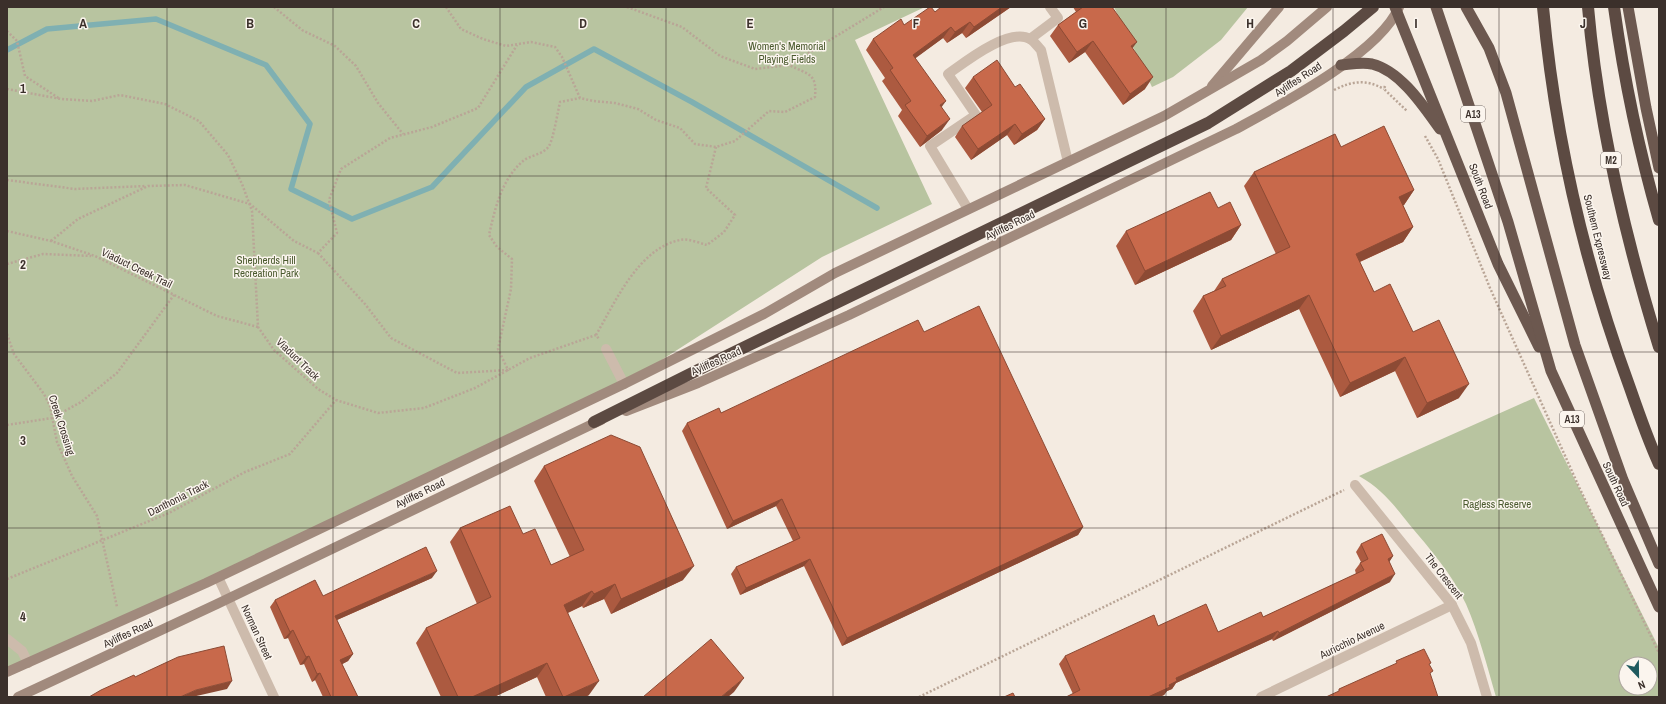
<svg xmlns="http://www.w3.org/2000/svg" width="1666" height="704" font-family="'Archivo Narrow',sans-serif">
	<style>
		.green { fill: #b8c4a0; fill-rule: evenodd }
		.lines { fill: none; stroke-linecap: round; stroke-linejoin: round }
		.stream { stroke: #7fb0b2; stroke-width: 5.5 }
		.path { stroke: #b9a596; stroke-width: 2.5; stroke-dasharray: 2 2; stroke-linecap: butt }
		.service { stroke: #cdbbac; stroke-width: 10 }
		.minor { stroke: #cdbbac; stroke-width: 10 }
		.secondary { stroke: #a18a7d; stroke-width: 10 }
		.trunk { stroke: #6c584f; stroke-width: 11 }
		.motorway { stroke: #5c4a42; stroke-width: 12 }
		.wall { fill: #ac5a40 }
		.shaded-wall { fill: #8c4a34 }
		.building { fill: #c8694b; stroke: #8c4a34 }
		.grid { fill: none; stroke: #3b302b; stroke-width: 1; stroke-opacity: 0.55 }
		.labels { text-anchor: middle; stroke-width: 3; stroke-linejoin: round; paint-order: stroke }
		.shield { fill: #fbf5ee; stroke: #756b66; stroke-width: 1 }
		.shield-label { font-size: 10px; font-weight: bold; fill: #3b302b }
		.park-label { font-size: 11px; fill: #4a5a2e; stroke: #fbf5ee }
		.street-label { font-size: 11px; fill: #3b302b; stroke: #fbf5ee }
		.grid-label { font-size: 13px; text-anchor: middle; font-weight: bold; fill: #3b302b; stroke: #fbf5ee; stroke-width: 3; stroke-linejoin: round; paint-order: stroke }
	</style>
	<rect width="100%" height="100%" fill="#f4ebe1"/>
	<g class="green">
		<polygon points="7,7 925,7 855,40 932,204 822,257 624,384 7,672"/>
		<polygon points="1114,7 1248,7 1221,40 1173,77 1152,87"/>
		<path d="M1534,398L1659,648V697H1496C1487,666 1479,634 1466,604C1452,574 1430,549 1409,524C1393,504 1382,489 1359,476ZM1626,664H1650V688H1626Z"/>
	</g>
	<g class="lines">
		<polyline class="stream" points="7,50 47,29 156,19 266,65 310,124 291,189 352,219 432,187 526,87 594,49 692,102 877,208"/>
		<g class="path">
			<polyline points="274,7 302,30 335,46 356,66 378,103 403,134"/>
			<path d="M446,7L461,29L483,39L506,46L531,42L555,47L562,57L580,98L593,101L615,103L638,109L656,120L680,128L695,144L716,147L735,141L769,111L785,112L815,97C817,73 809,75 789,65"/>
			<polyline points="627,7 682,27 720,56 755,69 789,65 884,7"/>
			<polyline points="7,31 17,41 25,76 60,99"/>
			<polyline points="1385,86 1384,89 1407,111"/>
			<polyline points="7,89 61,99 92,101 120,95 165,104 199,121 228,155 242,184 252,211 258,327 274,350 318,389 336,400 378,413 424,408 475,388 530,358 596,335 599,339"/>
			<path d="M1334,90C1352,81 1366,79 1384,89"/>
			<polyline points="1425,136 1438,159 1490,288 1579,487 1659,653"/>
			<polyline points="7,180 75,189 146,186"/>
			<polyline points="7,231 51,241 95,256 217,316 258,327"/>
			<polyline points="51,241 78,219 148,186 185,185 250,204 294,241 318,253 337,233 329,200 341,169 390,138 432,127 478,108 517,45"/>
			<path d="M318,253L365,304L391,338L457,373L508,370L498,349L511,289L512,259L497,247L489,235C495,209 501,180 523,161C530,155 543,155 549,146C553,140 558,111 560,102L580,98"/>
			<polyline points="7,264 43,254 91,256"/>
			<polyline points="7,334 14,354 44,394 50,406 57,442 72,476 97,516 117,607"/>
			<path d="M596,335C616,301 638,249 680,240C688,238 699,243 707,245L724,232L735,215L706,188L716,147"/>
			<polyline points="7,425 52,418 81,402 117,373 174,295"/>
			<polyline points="7,579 169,513 245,472 290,454 336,400"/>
			<polyline points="919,697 1344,490"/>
		</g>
		<g class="service">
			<polyline points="1030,39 1058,18 1050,7"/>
			<path d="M968,209L930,146L976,115L948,74C965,62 1009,27 1030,39C1034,41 1038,47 1041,50L1068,162"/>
			<polyline points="606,349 624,384"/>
			<polyline points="7,639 22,651 28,663"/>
		</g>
		<g class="minor">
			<polyline points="1355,485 1452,605 1471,643 1487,697"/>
			<polyline points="218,577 274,697"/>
			<polyline points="1261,697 1452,605"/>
		</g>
		<g class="secondary">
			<polyline points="1212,86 1279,7"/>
			<path d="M626,411L698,383L849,315L1236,129C1280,105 1380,53 1399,7"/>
			<polyline points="7,672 206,583 624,384 764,314 835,273 1164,116 1261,60 1287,41 1327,7"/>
			<polyline points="18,697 217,604 601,420"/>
		</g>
		<g class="trunk">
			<polyline points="1395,7 1498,264 1539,347"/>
			<polyline points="1436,7 1508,222 1551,371 1659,607"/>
			<polyline points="1466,7 1489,48 1506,93 1575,345 1623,480 1659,564"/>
			<polyline points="1628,7 1646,108 1659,168"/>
			<path d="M1341,65C1352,64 1362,62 1372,64C1401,71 1424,107 1440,129"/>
		</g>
		<g class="motorway">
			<path d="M1543,7C1555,137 1585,266 1630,388C1639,414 1648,440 1659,464"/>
			<path d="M1588,7C1598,122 1625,237 1659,347"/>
			<path d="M1614,7C1624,79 1639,151 1659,220"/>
			<polyline points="594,422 716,361 1208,123 1291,71 1344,31 1373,7"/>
		</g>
	</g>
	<g class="wall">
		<polygon points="1011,7 966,38 962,33 947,43 943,38 915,58 941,107 942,130 920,147 898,116 902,110 882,81 885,78 866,50 873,39 935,12"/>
		<polygon points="1073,7 1112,7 1132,48 1145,89 1123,105 1085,52 1069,63 1050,36 1058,25 1076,12"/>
		<polygon points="973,77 1015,87 1045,119 1037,130 1014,145 1007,135 971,160 955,137 962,126 982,112 965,88"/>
		<polygon points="1341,147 1414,190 1404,205 1403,205 1413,227 1403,242 1360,262 1374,292 1413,332 1459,398 1417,418 1395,371 1340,397 1299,309 1211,350 1193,311 1203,296 1214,291 1222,279 1276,254 1244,186 1254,172"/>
		<polygon points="1241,225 1231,240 1135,285 1116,246 1126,231"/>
		<polygon points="924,332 1083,527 1078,535 842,646 804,566 740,595 731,574 736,567 793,541 776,506 727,529 682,431 687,423 721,413"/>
		<polygon points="544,466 683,580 611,614 604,599 583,608 582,606 568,613 589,695 585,697 546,697 537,677 494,697 441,697 416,643 426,628 477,604 450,542 460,528 523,534 551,565 570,557 534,481"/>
		<polygon points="1361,544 1393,556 1389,562 1390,582 1273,641 1272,639 1176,683 1172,689 1167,691 1164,695 1159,697 1066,697 1073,694 1059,664 1065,656 1158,626 1218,632 1263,617 1356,574 1355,570 1361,562 1356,552"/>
		<polygon points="432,578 337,620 353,654 348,661 342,664 358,697 323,697 315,680 312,682 304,664 300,665 288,638 284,639 270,607 275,600 323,596"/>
	</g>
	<g class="shaded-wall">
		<polygon points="1002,7 1011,7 966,38 974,27"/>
		<polygon points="970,22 962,33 947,43 955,32"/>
		<polygon points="951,27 943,38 905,66 913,55"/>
		<polygon points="1093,41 1085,52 1069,63 1077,52"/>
		<polygon points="1137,42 1129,53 1131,46"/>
		<polygon points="1153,77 1145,89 1123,105 1130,94"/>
		<polygon points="946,101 938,112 940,105"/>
		<polygon points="950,119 942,130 920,147 927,136"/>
		<polygon points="1045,119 1037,130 1014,145 1022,134"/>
		<polygon points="1015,124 1007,135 971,160 978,149"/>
		<polygon points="1414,190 1404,205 1389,212 1399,197"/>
		<polygon points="1241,225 1231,240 1135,285 1145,271"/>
		<polygon points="1413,227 1403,242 1346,268 1356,254"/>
		<polygon points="1309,295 1299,309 1211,350 1221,336"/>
		<polygon points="1405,357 1395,371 1340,397 1350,383"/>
		<polygon points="1469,384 1459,398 1417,418 1427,403"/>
		<polygon points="782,499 776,506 727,529 733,521"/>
		<polygon points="1083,527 1078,535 842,646 847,638"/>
		<polygon points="1393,556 1388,564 1388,559"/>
		<polygon points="810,559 804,566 740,595 746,588"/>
		<polygon points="694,566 683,580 611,614 621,599"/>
		<polygon points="437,571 432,578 330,623 335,616"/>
		<polygon points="1395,574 1390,582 1273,641 1279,633"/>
		<polygon points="615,584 604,599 583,608 594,594"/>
		<polygon points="592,591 582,606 554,619 564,605"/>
		<polygon points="293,630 288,638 284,639 290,632"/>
		<polygon points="1278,631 1272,639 1176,683 1172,689 1167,691 1164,695 1159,697 1148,697 1169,685 1176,678"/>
		<polygon points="353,654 348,661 335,668 340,660"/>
		<polygon points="309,656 304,664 300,665 306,657"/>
		<polygon points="547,663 537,677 494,697 472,697"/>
		<polygon points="320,673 315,680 312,682 317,674"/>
		<polygon points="744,678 734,692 728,697 721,697"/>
		<polygon points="232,681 227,689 192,697 180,697 196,690"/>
		<polygon points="599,681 589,695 585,697 564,697"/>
	</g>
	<g class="building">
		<polygon points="930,7 931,7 935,12 941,7 1002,7 974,27 970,22 955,32 951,27 913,55 946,101 940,105 950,119 927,136 905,105 911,101 890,70 893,68 873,39 901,19 904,25"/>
		<polygon points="1083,7 1112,7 1137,42 1131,46 1153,77 1130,94 1093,41 1077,52 1058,25"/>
		<polygon points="997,60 1015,87 1020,84 1045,119 1022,134 1015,124 978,149 962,126 992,105 973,77"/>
		<polygon points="1384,126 1414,190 1399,197 1413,227 1356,254 1374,292 1390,284 1413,332 1439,320 1469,384 1427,403 1405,357 1350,383 1309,295 1221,336 1203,296 1226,286 1222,279 1290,247 1254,172 1335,134 1341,147"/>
		<polygon points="1210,192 1218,208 1230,202 1241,225 1145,271 1126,231"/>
		<polygon points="979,306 1083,527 847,638 810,559 746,588 736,567 800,538 782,499 733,521 687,423 719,408 721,413 918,320 924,332"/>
		<polygon points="611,435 640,447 694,566 621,599 615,584 594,594 592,591 564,605 599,681 564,697 563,697 547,663 472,697 458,697 426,628 491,597 460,528 510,506 523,534 535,529 551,565 584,550 544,466"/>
		<polygon points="1382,534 1393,556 1388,559 1395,574 1279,633 1278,631 1176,678 1177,681 1169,685 1170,687 1148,697 1066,697 1080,690 1065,656 1154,615 1158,626 1206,604 1218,632 1261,612 1263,617 1364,570 1360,563 1368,559 1361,544"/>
		<polygon points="426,547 437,571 335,616 353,654 340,660 358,697 331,697 320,673 317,674 309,656 306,657 293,630 290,632 275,600 315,580 323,596"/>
		<polygon points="711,639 744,678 721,697 643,697"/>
		<polygon points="224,646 232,681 196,690 180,697 89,697 101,690 134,675 135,677 178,657"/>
		<polygon points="1424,649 1431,663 1429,664 1433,671 1430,673 1438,697 1326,697 1339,691 1339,689 1397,663 1396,661"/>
		<polygon points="1013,693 1015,697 1004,697"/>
	</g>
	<path class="grid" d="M167,7V697M333,7V697M500,7V697M666,7V697M833,7V697M1000,7V697M1166,7V697M1333,7V697M1499,7V697M7,176H1659M7,352H1659M7,528H1659"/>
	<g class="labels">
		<g class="shield">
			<rect x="1461" y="106" width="24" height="16" rx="3"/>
			<rect x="1601" y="152" width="20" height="16" rx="3"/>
			<rect x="1560" y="411" width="24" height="16" rx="3"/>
		</g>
		<g class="shield-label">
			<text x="1473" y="118">A13</text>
			<text x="1611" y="164">M2</text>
			<text x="1572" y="423">A13</text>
		</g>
		<g class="park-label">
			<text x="787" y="50">Women's Memorial<tspan x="787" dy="13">Playing Fields</tspan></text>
			<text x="266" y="264">Shepherds Hill<tspan x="266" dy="13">Recreation Park</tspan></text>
			<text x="1497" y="508">Ragless Reserve</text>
		</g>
		<g class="street-label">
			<text transform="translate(1298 79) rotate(-33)" y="4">Ayliffes Road</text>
			<text transform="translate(1481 186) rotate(69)" y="4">South Road</text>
			<text transform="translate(1010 225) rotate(-26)" y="4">Ayliffes Road</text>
			<text transform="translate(1598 237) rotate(76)" y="4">Southern Expressway</text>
			<text transform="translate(137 268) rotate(26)" y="4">Viaduct Creek Trail</text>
			<text transform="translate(298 359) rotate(44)" y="4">Viaduct Track</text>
			<text transform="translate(716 361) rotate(-24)" y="4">Ayliffes Road</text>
			<text transform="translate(62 425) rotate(72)" y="4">Creek Crossing</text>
			<text transform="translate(1616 484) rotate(65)" y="4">South Road</text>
			<text transform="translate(420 493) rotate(-26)" y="4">Ayliffes Road</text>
			<text transform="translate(178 498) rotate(-27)" y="4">Danthonia Track</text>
			<text transform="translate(1444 576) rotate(52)" y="4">The Crescent</text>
			<text transform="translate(257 632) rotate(65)" y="4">Norman Street</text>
			<text transform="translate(128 633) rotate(-25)" y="4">Ayliffes Road</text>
			<text transform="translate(1352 640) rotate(-26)" y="4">Auricchio Avenue</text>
		</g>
	</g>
	<g class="grid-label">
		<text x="83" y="28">A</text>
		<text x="250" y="28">B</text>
		<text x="416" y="28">C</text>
		<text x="583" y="28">D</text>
		<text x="750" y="28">E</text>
		<text x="916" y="28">F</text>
		<text x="1083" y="28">G</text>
		<text x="1250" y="28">H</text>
		<text x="1416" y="28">I</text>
		<text x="1583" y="28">J</text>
		<text x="23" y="93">1</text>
		<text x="23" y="269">2</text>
		<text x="23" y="445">3</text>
		<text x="23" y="621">4</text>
	</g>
	<rect width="1666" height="704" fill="none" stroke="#3b302b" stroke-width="16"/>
	<g transform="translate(1638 676) rotate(158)"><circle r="19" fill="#fbf5ee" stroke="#aea6a0"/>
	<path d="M0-3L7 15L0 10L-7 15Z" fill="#1f5a5e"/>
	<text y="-6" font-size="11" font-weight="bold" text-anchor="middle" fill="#3b302b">N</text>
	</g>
</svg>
